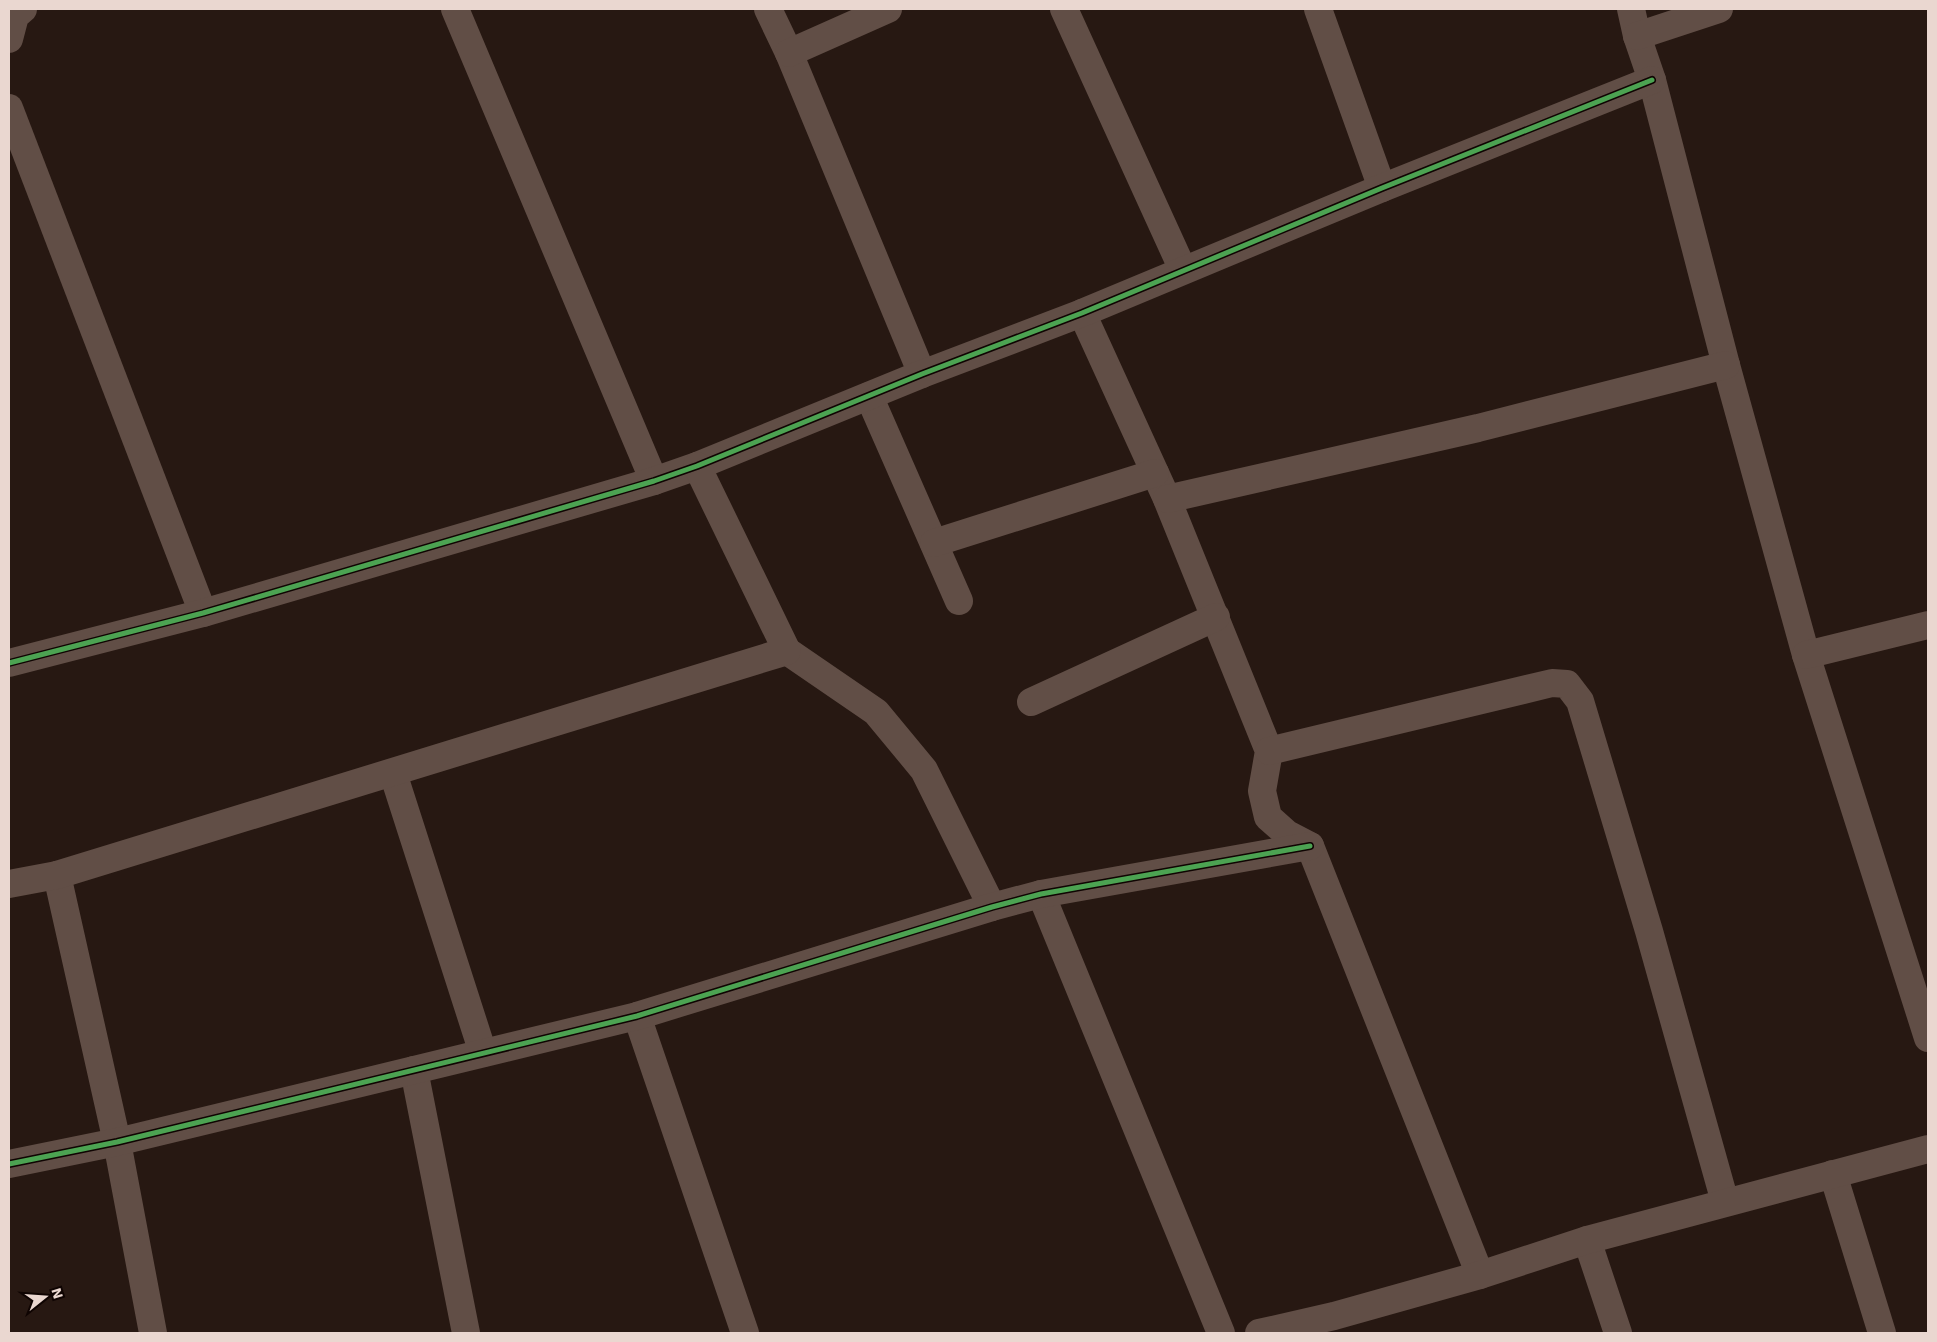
<svg xmlns="http://www.w3.org/2000/svg" width="1937" height="1342" font-family="'Work Sans',sans-serif">
	<style>
		.lines { fill: none; stroke-linecap: round; stroke-linejoin: round }
		.street { stroke: #614e46; stroke-width: 28 }
		.cycleway-casing { stroke: #0f0402; stroke-width: 8 }
		.cycleway { stroke: #4ca352; stroke-width: 5 }
	</style>
	<rect width="100%" height="100%" fill="#271812"/>
	<g class="lines">
		<g class="street">
			<polyline points="455,9 654,481"/>
			<polyline points="768,9 789,53 922,374"/>
			<polyline points="1064,9 1183,270"/>
			<polyline points="1318,9 1382,188"/>
			<polyline points="1631,9 1637,36 1652,80 1726,365 1806,655 1928,1038"/>
			<polyline points="1637,36 1719,9"/>
			<polyline points="9,39 15,16 23,9"/>
			<polyline points="789,53 888,9"/>
			<polyline points="9,108 203,613"/>
			<polyline points="1082,313 1167,499 1269,751 1262,791 1268,817 1287,834 1310,846 1480,1275"/>
			<polyline points="869,396 959,601"/>
			<polyline points="1167,499 1478,428 1726,365"/>
			<polyline points="934,543 1155,473"/>
			<polyline points="787,651 876,712 924,770 992,907"/>
			<polyline points="1806,655 1928,625"/>
			<polyline points="9,663 203,613 654,481 697,466 922,374 1082,313 1382,188 1652,80"/>
			<polyline points="1031,702 1216,617"/>
			<polyline points="1269,751 1552,683 1567,684 1580,701 1649,931 1725,1202"/>
			<polyline points="393,773 483,1053"/>
			<polyline points="57,875 117,1142 153,1333"/>
			<polyline points="9,884 57,875 787,651 697,466"/>
			<polyline points="1041,894 1221,1333"/>
			<polyline points="637,1016 745,1333"/>
			<polyline points="414,1070 466,1333"/>
			<polyline points="9,1164 117,1142 637,1016 992,907 1041,894 1310,846"/>
			<polyline points="1833,1174 1882,1333"/>
			<polyline points="1587,1240 1618,1333"/>
			<polyline points="1259,1333 1334,1316 1480,1275 1587,1240 1928,1149"/>
		</g>
		<g class="cycleway-casing">
			<g id="cycleway">
				<polyline points="9,663 203,613 654,481 697,466 922,374 1082,313 1382,188 1652,80"/>
				<polyline points="9,1164 117,1142 637,1016 992,907 1041,894 1310,846"/>
			</g>
		</g>
		<use href="#cycleway" class="cycleway"/>
	</g>
	<rect width="1937" height="1342" fill="none" stroke="#ead7d0" stroke-width="20"/>
	<g transform="translate(45 1297) rotate(73)" stroke="#0f0402" stroke-width="4" paint-order="stroke">
	<path d="M0-4L9 19L0 12L-9 19Z" fill="#ead7d0"/>
	<text y="-8" font-size="14" font-weight="bold" text-anchor="middle" fill="#ead7d0">N</text>
	</g>
</svg>
